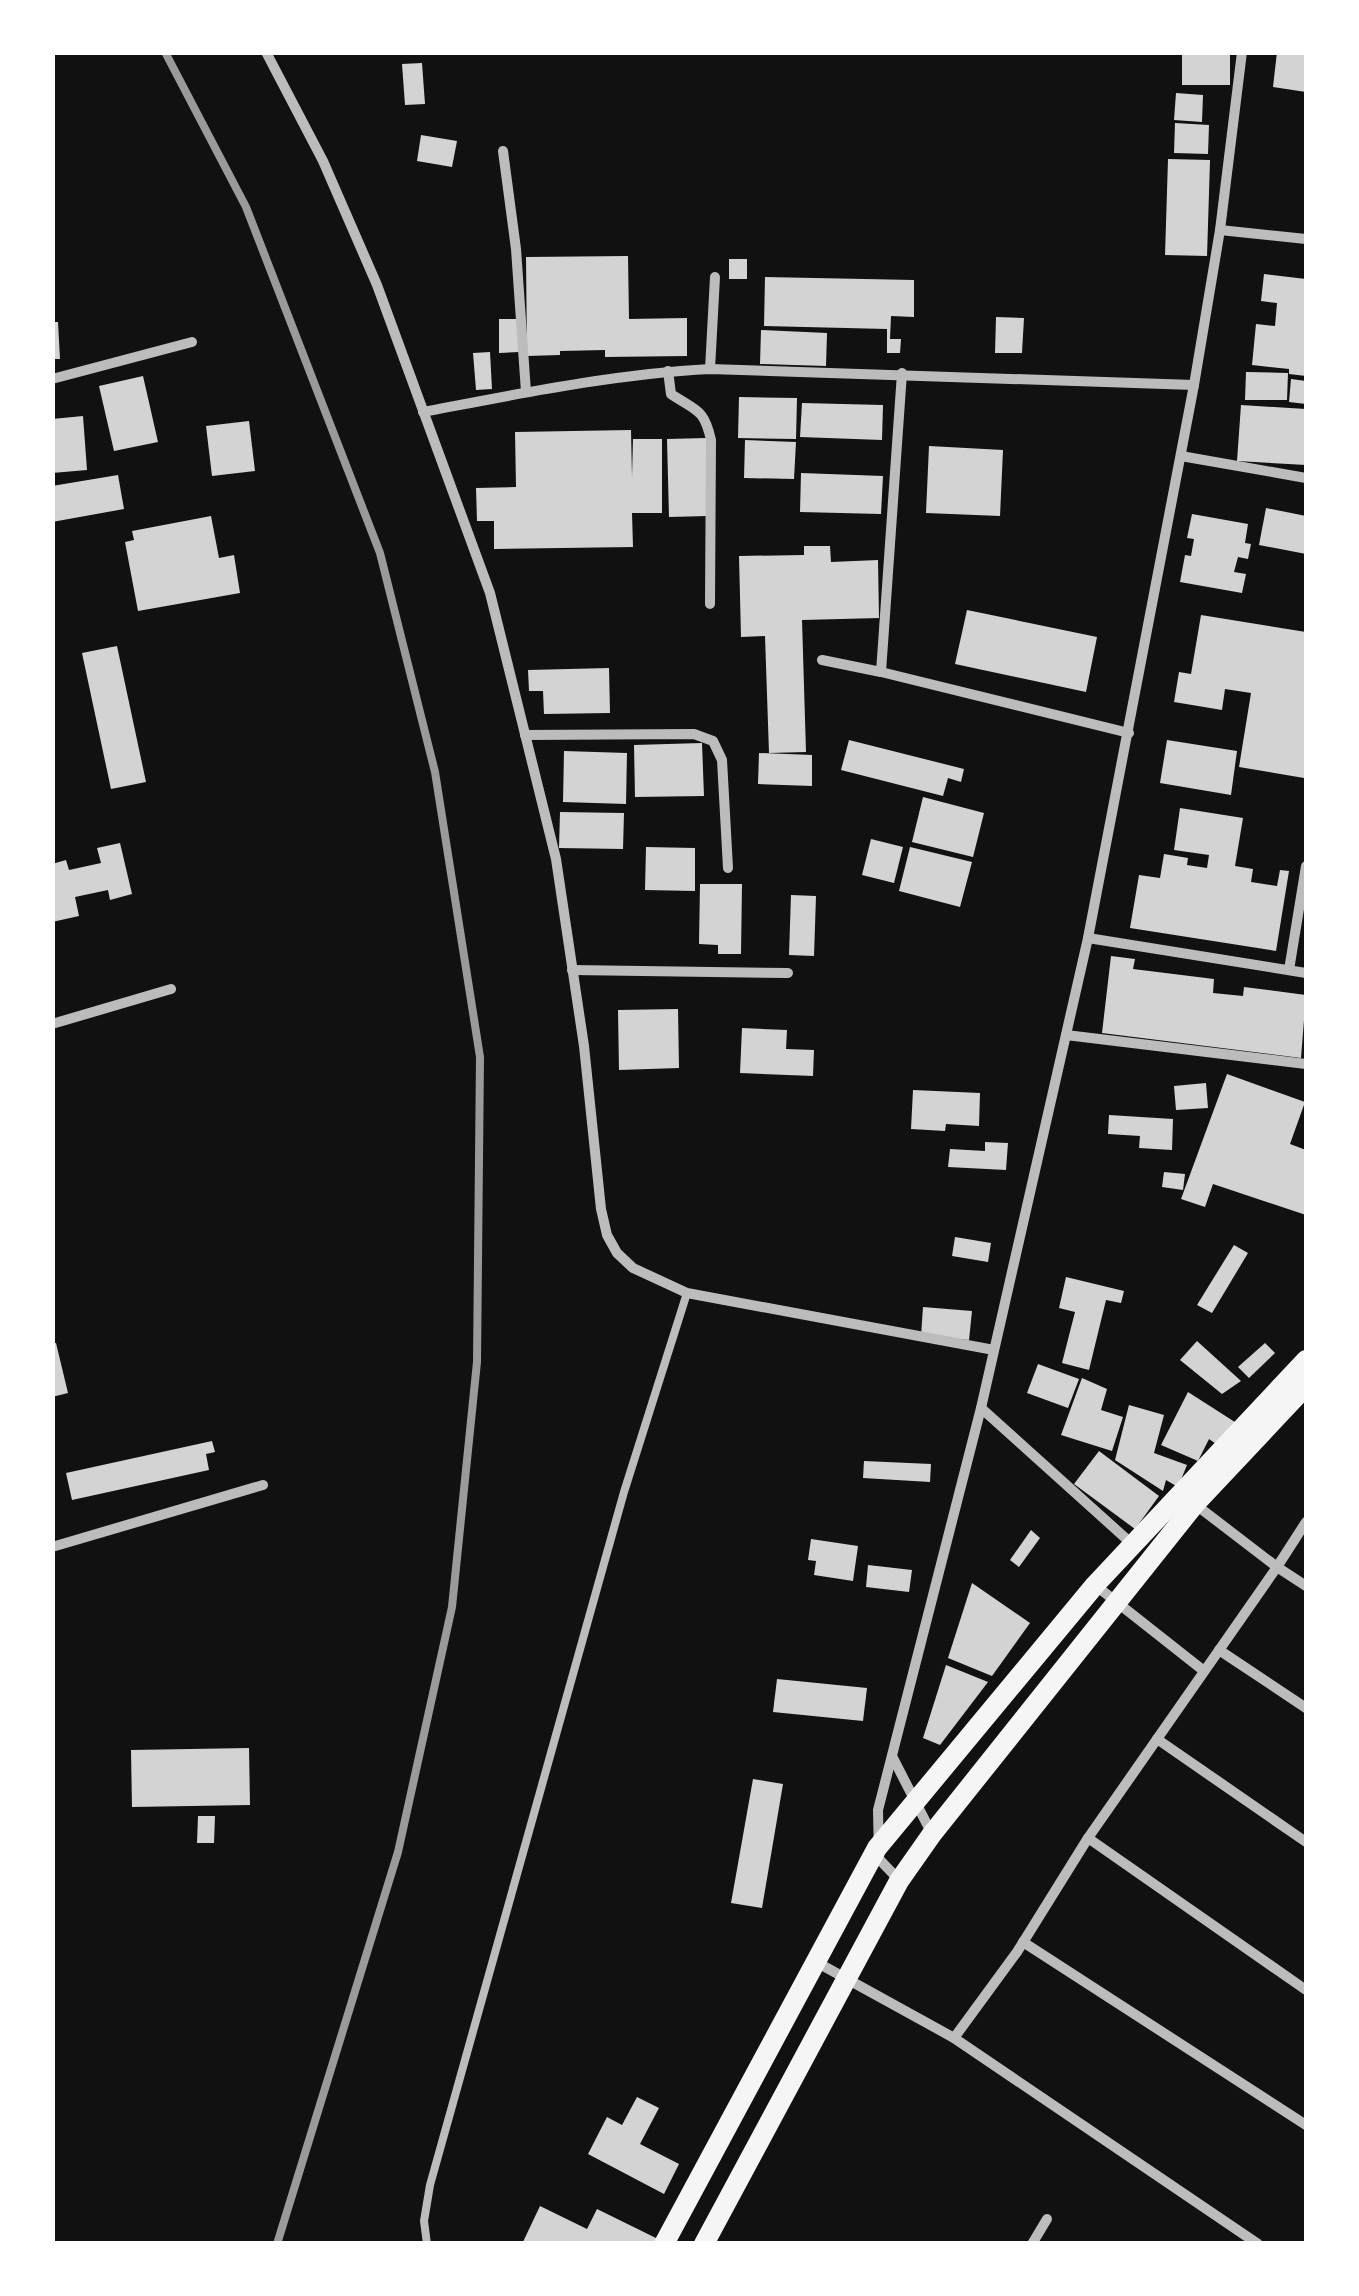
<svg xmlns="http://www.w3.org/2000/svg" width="1359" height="2296" font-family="'IBM Plex Serif',serif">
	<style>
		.building { fill: #d3d3d3 }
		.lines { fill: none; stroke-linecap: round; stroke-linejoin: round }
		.service { stroke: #bcbcbc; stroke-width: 8 }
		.minor { stroke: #bcbcbc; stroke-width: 10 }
		.secondary { stroke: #f5f5f5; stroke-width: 20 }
		.rail { stroke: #9a9a9a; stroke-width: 8 }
	</style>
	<rect width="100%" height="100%" fill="#111"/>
	<g class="building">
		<rect x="1182" y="52" width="48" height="33"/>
		<polygon points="1277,52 1306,52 1306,92 1273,87"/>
		<polygon points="422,63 425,104 405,105 402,64"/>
		<polygon points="1176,93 1203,95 1202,122 1174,120"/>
		<polygon points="1175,123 1209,125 1208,154 1174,153"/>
		<polygon points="421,135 457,141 452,167 417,161"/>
		<polygon points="1168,159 1210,160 1207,256 1165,255"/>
		<polygon points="628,256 629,319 687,318 687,356 605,357 605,350 560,351 560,355 527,356 526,257"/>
		<rect x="729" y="259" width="18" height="20"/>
		<polygon points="1264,274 1306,279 1306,376 1289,374 1289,369 1252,365 1256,324 1275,326 1277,303 1261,301"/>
		<polygon points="765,277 914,280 914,317 891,316 890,339 901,339 900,353 887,353 887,329 764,326"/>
		<polygon points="996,317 1024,318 1022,353 995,353"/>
		<polygon points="499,319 518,319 519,352 499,353"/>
		<polygon points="52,322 58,322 60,359 52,359"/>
		<polygon points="761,330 827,333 826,366 760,364"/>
		<polygon points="490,352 492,389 476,390 473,353"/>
		<polygon points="1246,372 1288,373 1287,400 1245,400"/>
		<polygon points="143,376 158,442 114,451 99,386"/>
		<polygon points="1291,379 1306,381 1306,404 1289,402"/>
		<polygon points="739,397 797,398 796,439 738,438"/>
		<polygon points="802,403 883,405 882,440 800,437"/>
		<polygon points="1241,405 1306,409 1306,465 1237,461"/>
		<polygon points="83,416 87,470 52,473 52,419"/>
		<polygon points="249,421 255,471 212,476 206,426"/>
		<polygon points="631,430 632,477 633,439 662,439 662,513 632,513 633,547 494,549 494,521 477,521 476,488 516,487 515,432"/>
		<polygon points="706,438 708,516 669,517 667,439"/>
		<polygon points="745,440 796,442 794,479 744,478"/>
		<polygon points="929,446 1003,450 1000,516 926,513"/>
		<polygon points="801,473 883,476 881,514 800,512"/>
		<polygon points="118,475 124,509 52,522 52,486"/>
		<polygon points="1266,508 1306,516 1306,554 1259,545"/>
		<polygon points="1192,514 1248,524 1245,543 1251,544 1248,559 1238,557 1234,572 1246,574 1242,593 1180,582 1185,555 1191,556 1194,539 1187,538"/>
		<polygon points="211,516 219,558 234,555 240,593 138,611 125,542 134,540 132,531"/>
		<polygon points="804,546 830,546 831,562 878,560 879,618 802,620 806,752 769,753 765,636 741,637 739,556 804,555"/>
		<polygon points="967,610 1097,637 1086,692 955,664"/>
		<polygon points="1201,615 1306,632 1304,778 1239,767 1251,693 1225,689 1222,710 1174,702 1179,672 1191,674"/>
		<polygon points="117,646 146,782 111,789 82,653"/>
		<polygon points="609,668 610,713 544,714 543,691 529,691 528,670"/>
		<polygon points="849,740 964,769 961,782 948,778 943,796 841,770"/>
		<polygon points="1167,740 1237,751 1231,795 1160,783"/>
		<polygon points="702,743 704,796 635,797 634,745"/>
		<polygon points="564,751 627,753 626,804 563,802"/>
		<polygon points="759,753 812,755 812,786 758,784"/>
		<polygon points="923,797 984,813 973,857 912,842"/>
		<polygon points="1180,808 1243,818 1235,866 1253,869 1251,882 1277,886 1280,870 1289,871 1276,951 1130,928 1139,875 1160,878 1164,854 1188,858 1187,865 1207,868 1209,855 1174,850"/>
		<polygon points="560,812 624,813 623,849 559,848"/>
		<polygon points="871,839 903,847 894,883 862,875"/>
		<polygon points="120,843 132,894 110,900 108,890 75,897 79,916 52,922 52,864 66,860 69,870 101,863 97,848"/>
		<polygon points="646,847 695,848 695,891 645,890"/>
		<polygon points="910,847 972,862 960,907 899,891"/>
		<polygon points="700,884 742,884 741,954 718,954 718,945 699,944"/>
		<polygon points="791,895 816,896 814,956 789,955"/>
		<polygon points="1111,956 1135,959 1133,969 1214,979 1213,993 1243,996 1244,987 1306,995 1301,1058 1102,1033"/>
		<polygon points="678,1009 679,1068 619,1070 618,1010"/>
		<polygon points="742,1028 787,1030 786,1049 814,1050 813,1076 740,1073"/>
		<polygon points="1227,1074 1305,1102 1290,1144 1306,1150 1306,1215 1213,1184 1205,1207 1181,1199"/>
		<polygon points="1206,1083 1208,1108 1176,1110 1174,1086"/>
		<polygon points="913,1090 980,1093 979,1126 946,1124 945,1131 911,1129"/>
		<polygon points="1109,1115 1173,1119 1172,1150 1139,1148 1140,1136 1108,1134"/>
		<polygon points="985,1142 1008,1143 1006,1170 948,1167 950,1149 985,1151"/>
		<polygon points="1164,1172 1185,1174 1183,1190 1162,1187"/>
		<polygon points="955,1237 991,1243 988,1262 952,1256"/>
		<polygon points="1234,1245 1248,1253 1212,1313 1197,1305"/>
		<polygon points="1066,1277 1124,1291 1121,1303 1106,1300 1089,1370 1062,1363 1075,1312 1059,1308"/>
		<polygon points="923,1307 972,1311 969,1340 921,1336"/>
		<polygon points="1197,1341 1241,1381 1222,1394 1180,1360"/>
		<polygon points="52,1343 56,1343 68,1393 52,1397"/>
		<polygon points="1265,1343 1275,1353 1249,1378 1238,1367"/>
		<polygon points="1038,1364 1079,1379 1068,1408 1027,1393"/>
		<polygon points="1082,1378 1107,1389 1101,1410 1123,1417 1112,1451 1061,1435"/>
		<polygon points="1188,1392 1238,1424 1219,1446 1209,1439 1198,1461 1161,1445"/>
		<polygon points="1129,1405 1164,1415 1154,1453 1187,1465 1178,1487 1166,1480 1163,1491 1115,1460"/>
		<polygon points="212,1441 215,1452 206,1454 209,1470 72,1500 66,1473"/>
		<polygon points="1099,1451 1159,1496 1135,1529 1074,1484"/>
		<polygon points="864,1461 931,1464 930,1482 863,1478"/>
		<polygon points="1031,1530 1040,1538 1019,1567 1010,1560"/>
		<polygon points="811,1539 858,1546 853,1581 814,1575 816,1561 808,1560"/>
		<polygon points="868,1565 912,1570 909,1592 866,1587"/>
		<polygon points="972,1583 1030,1623 992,1676 948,1658"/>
		<polygon points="946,1665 988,1682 940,1745 923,1738"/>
		<polygon points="777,1679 867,1688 863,1721 773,1712"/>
		<polygon points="249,1748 250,1805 132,1807 131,1750"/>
		<polygon points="753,1779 783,1784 762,1908 731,1903"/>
		<polygon points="198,1816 215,1816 214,1843 197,1843"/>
		<polygon points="637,2097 659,2108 640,2144 679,2164 664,2194 588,2154 607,2117 622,2125"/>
		<polygon points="540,2206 587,2229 597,2209 658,2239 656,2244 522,2244"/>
	</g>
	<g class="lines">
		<polyline class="service" points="427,2244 424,2221 430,2185 624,1492 687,1293"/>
		<g class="minor">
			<polyline points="266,52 323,161 377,285 490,593 556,859 584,1046 601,1209 607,1235 617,1253 633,1268 687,1293 994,1350"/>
			<polyline points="503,151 516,249 526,392"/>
			<polyline points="1220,230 1306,239"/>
			<polyline points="710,369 715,277"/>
			<path d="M668,371L671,394C696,411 704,408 711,440L710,604"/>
			<polyline points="52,379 192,342"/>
			<path d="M423,412C518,394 614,374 710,369L1194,385"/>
			<polyline points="1181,456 1306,478"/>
			<polyline points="822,660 881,672 902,373"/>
			<polyline points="881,672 1129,733"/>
			<polyline points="525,735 694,734 713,741 722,760 728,868"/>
			<polyline points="1088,938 1306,973"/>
			<polyline points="572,970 788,973"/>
			<polyline points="1289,970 1306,866"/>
			<polyline points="52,1024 171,989"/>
			<polyline points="1066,1035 1306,1064"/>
			<polyline points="981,1408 1132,1544"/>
			<polyline points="1306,1522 1277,1567 1306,1586"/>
			<polyline points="52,1547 263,1485"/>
			<polyline points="1095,1585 1204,1671"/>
			<polyline points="1219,1650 1306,1708"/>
			<polyline points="1157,1739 1306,1842"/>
			<polyline points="892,1756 932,1834"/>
			<polyline points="1088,1838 1306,1990"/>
			<polyline points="899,1880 879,1859 878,1810 981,1408 1088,938 1194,385 1220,230 1242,52"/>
			<polyline points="1023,1942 1306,2125"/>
			<polyline points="818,1963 954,2038 1258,2244"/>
			<polyline points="954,2038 1017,1952 1088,1838 1277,1567 1196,1505"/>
			<polyline points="1032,2244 1047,2219"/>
		</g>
		<g class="secondary">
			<polyline points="664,2244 877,1848 1095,1585 1306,1360"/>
			<polyline points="704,2244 899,1881 932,1834 1195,1504 1306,1386"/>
		</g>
		<polyline class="rail" points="165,52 246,207 380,553 435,772 480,1057 477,1362 452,1607 398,1852 277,2244"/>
	</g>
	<rect width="1359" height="2296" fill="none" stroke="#ffffff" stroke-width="110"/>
</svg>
